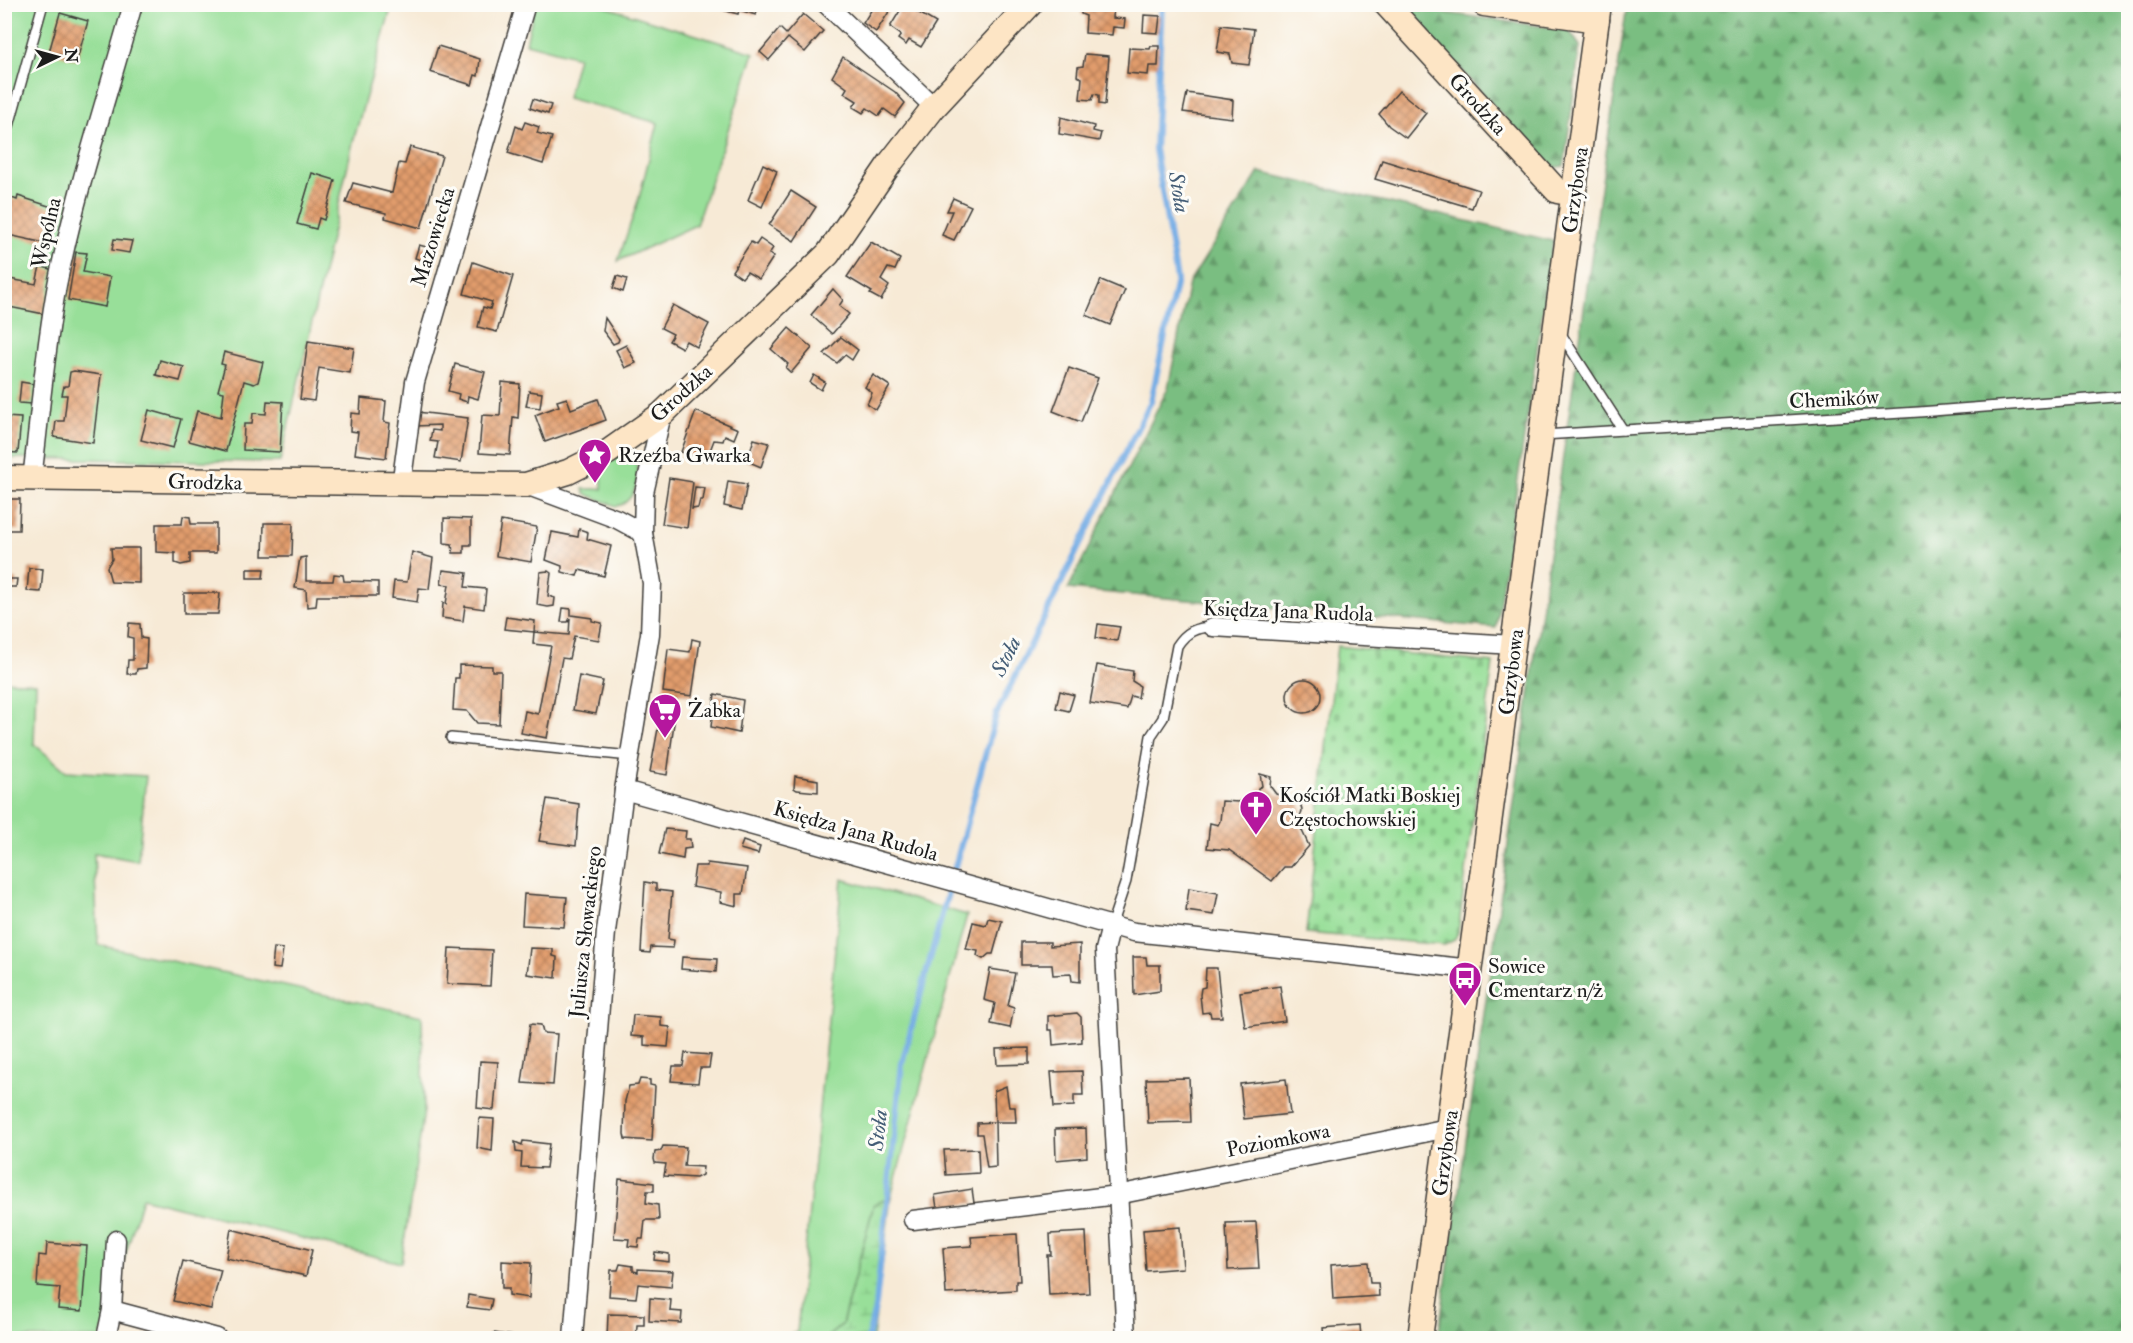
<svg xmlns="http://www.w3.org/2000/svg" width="2133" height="1343" font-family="'IM FELL Double Pica',serif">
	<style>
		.green { fill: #98df99; stroke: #5a7e5a; stroke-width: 1.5 }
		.forest { fill: url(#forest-firs); stroke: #4b6d4e; stroke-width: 1.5 }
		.wetland { fill: url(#wetland-marsh); stroke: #5a7e5a; stroke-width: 1.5 }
		.cemetery { fill: url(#cemetery-stones); stroke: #5a7e5a; stroke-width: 1.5 }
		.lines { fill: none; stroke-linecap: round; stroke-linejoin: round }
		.stream { stroke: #76ade5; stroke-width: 6 }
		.building { fill: url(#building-cross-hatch) }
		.lane-casing { stroke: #3d3b38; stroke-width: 12 }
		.street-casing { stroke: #3d3b38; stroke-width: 21 }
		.secondary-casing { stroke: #3d3b38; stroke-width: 27 }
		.lane { stroke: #fff; stroke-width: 9 }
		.street { stroke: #fff; stroke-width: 18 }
		.secondary { stroke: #fde5c5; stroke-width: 24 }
		.labels { text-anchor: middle; stroke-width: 6; stroke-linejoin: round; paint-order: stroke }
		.street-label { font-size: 21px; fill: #1c1c1c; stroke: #fdfcf7 }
		.poi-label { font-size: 21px; fill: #1c1c1c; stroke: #fdfcf7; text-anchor: start }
		.water-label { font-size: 22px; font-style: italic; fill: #445d76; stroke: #fdfcf7 }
	</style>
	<defs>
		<pattern id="forest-firs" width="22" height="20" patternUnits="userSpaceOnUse" patternTransform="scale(1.5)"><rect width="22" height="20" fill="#7abe81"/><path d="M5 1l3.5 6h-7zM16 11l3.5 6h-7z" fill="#639a69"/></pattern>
		<pattern id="wetland-marsh" width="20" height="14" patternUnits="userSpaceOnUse" patternTransform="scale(1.5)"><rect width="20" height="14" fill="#98df99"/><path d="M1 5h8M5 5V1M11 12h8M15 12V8" fill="none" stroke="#82bf83"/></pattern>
		<pattern id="cemetery-stones" width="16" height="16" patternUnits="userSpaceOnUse" patternTransform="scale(1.5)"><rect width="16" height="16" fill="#98df99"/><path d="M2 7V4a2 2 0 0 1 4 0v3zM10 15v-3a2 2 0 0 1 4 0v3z" fill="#82bf83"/></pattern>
		<pattern id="building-cross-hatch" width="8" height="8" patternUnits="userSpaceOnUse" patternTransform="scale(1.5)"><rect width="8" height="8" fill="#e19c6c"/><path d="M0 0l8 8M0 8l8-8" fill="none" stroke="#b67e58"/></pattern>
	</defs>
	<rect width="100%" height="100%" fill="#fdfcf7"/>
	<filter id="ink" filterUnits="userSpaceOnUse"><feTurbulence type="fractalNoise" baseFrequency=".0167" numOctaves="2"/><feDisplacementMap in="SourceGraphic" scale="12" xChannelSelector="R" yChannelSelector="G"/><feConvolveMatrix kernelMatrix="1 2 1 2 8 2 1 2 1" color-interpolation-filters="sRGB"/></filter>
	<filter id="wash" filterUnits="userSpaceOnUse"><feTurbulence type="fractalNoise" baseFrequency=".008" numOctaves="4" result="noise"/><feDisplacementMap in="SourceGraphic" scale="24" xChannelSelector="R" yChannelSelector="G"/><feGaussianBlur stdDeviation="1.35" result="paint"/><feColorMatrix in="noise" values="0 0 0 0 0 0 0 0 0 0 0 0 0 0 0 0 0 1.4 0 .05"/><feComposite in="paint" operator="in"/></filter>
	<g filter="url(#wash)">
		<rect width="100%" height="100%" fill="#f7ead6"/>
		<g class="green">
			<polygon points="597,4 754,53 696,225 618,261 639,198 658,123 567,98 578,57 526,43 535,5"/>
			<polygon points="5,5 392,5 353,142 280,462 5,458"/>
			<path d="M625,453C648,460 637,505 616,506L585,494L583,489H602V476H583Z"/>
			<polygon points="4,681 36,683 34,744 66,771 146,776 138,861 94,853 98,945 422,1016 424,1111 401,1263 142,1198 101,1338 5,1338"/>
			<polygon points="842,879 967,915 891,1197 874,1204 842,1325 826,1338 781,1338 797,1332"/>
		</g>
		<g class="forest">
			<polygon points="1627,5 2128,5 2128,1338 1438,1338"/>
			<polygon points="1403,7 1569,30 1580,46 1564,166 1551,168"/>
			<polygon points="1259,172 1553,241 1496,628 1068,589 1168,388 1189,283"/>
		</g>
		<polygon class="wetland" points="891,1197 873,1338 826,1338 842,1325 874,1204"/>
		<polygon class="cemetery" points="1337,646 1493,663 1458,933 1454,940 1445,945 1306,933"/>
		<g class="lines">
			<polyline class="stream" points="868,1338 876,1304 902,1063 996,715 1151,401 1177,280 1155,149 1162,4"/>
		</g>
		<g id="blocks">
			<g class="building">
				<polygon points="711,4 759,4 756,15 739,10 738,14 711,7"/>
				<polygon points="875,4 894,4 876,32 863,23"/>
				<polygon points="904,4 936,23 921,47 909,40 906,45 898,39 901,35 890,27"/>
				<polygon points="1087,4 1114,4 1113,18 1125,19 1124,28 1113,27 1112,35 1085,33 1086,16 1081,14 1081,6"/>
				<polygon points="60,13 88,21 77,60 49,52"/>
				<polygon points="803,14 823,31 805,52 788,38 769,60 760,52 780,28 786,34"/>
				<polygon points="1144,15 1160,16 1158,33 1143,32"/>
				<polygon points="1221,25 1254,29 1249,65 1232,63 1230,54 1217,52"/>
				<polygon points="438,46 480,59 478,76 475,75 472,85 430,72"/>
				<polygon points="1151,46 1159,46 1158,66 1149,66 1148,75 1127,73 1129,48 1150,49"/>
				<polygon points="1085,54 1109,56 1105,105 1099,104 1099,95 1094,94 1092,100 1080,99 1082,78 1077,76 1078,67 1083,66"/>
				<polygon points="843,57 895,92 905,103 895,117 884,109 879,116 867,108 863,113 853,107 857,101 844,93 847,88 832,77"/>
				<polygon points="1399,91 1426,113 1406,138 1389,126 1379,114"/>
				<polygon points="1187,93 1233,100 1232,118 1183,112"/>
				<polygon points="533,99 551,105 548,114 530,108"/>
				<polygon points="1061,117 1094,126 1093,131 1101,133 1099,141 1059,134"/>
				<polygon points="525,122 539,127 537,133 552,137 543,164 508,153 516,126 522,129"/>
				<polygon points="410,147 442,156 421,228 385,218 386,213 346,203 353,183 392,193 399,163 405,164"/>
				<polygon points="1382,160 1479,190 1472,208 1375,179"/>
				<polygon points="763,164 777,171 762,207 748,200"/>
				<polygon points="312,173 335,180 324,220 319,218 316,229 297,224"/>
				<polygon points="791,191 816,207 794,241 769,225"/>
				<polygon points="4,195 17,200 18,196 55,208 45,243 8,235 9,229 4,227"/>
				<polygon points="953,198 971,206 954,240 942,235 952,211 947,211"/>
				<polygon points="114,239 132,241 129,253 112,250"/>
				<polygon points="760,239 773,248 769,254 774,256 759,279 747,272 742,278 732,271 751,242 756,245"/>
				<polygon points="871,242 900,259 895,270 888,268 881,280 889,286 881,300 870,294 872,292 847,277"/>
				<polygon points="419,245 434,249 429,263 415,258"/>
				<polygon points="76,252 87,253 83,272 110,277 105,307 68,300"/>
				<polygon points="473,262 513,276 497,332 478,327 483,307 490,309 492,302 464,294"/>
				<polygon points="40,266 53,270 44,314 4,306 4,278 36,284"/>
				<polygon points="617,276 627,279 623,292 613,288"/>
				<polygon points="1101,280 1125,290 1110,325 1086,315"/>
				<polygon points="833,289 843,300 839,306 849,314 832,334 811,315"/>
				<polygon points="673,305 709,324 697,347 686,341 682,348 669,341 673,334 661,328"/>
				<polygon points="605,318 619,339 618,342 613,344 603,331"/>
				<polygon points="789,328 812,348 791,373 786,368 788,364 771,349"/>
				<polygon points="841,337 858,350 852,360 845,355 837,363 824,354"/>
				<polygon points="308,341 354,348 350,373 319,368 314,401 300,399"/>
				<polygon points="626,345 636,363 625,368 616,350"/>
				<polygon points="224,352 263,362 258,382 254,384 244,381 226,451 189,441 197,411 221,417 224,392 218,391 225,365 221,364"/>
				<polygon points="160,360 184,367 180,381 156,375"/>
				<polygon points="455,364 485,372 478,399 468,396 467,402 458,399 459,394 448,391"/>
				<polygon points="1069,368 1098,378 1081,422 1053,411"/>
				<polygon points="74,371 101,375 93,443 54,437 56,421 64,421 67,395 62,395 64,386 68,386 70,372"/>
				<polygon points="814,375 825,382 821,390 810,383"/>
				<polygon points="873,375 890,386 876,410 867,404 872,393 865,387"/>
				<polygon points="21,382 33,384 32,404 19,403"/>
				<polygon points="502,382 520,384 518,418 513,417 510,455 479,453 482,415 500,416"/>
				<polygon points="529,391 542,393 540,408 526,406"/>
				<polygon points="361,398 386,401 384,422 390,423 386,458 355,454 358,432 350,431 351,413 360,414"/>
				<polygon points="567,398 571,409 598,399 606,420 545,442 535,415 559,406 557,401"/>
				<polygon points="267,401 283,402 280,452 243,450 244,424 252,424 253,413 266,414"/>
				<polygon points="149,410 181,419 173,448 141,440"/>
				<polygon points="696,411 738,429 734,439 725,435 723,441 714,440 706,461 681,452"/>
				<polygon points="417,412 468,418 461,462 435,458 438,442 430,441 432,430 440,431 440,425 415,426"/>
				<polygon points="4,417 21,418 18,453 4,452"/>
				<polygon points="754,439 769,443 761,467 747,461"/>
				<polygon points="669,478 693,482 687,528 662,524"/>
				<polygon points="728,481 747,484 742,510 724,506"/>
				<polygon points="695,487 705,488 703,500 700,500 698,508 692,509"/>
				<polygon points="4,499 20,499 19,530 4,530"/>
				<polygon points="183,516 190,517 191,524 216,524 216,553 190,553 190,563 181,565 175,563 175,553 156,552 156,524 182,524"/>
				<polygon points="444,518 471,519 471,545 464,545 464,553 453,553 452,544 444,543"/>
				<polygon points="501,521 537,527 531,562 496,556"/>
				<polygon points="264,523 293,523 292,556 263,556"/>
				<polygon points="579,529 588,532 587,539 611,546 604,576 579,570 577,576 562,572 562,566 546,560 552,532 578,537"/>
				<polygon points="111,548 139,548 139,583 111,582 107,567 112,559"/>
				<polygon points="412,552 433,558 429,589 419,588 417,602 392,598 394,581 407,582"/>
				<polygon points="306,557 306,581 333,581 334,574 343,575 344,581 378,582 378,596 317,596 316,606 307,607 306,590 295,588 300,558"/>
				<polygon points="29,568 43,569 41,592 27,591"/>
				<polygon points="247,569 264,569 263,578 247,578"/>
				<polygon points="443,570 467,573 465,587 486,589 484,609 465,606 463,621 442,618 443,603 446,604 449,585 441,584"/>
				<polygon points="548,571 551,573 548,596 555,598 554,606 548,607 537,605 540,572"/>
				<polygon points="4,579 17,579 16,587 4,587"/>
				<polygon points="184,593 220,593 218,614 184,614"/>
				<polygon points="563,608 571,609 571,615 592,618 592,621 602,623 599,640 574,636 569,659 562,658 547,738 521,733 525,711 538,714 551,646 533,644 534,632 569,635 570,618 568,622 561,622"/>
				<polygon points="506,617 535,621 534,632 504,629"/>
				<polygon points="129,623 140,624 141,638 147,639 146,668 137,669 136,674 127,674 128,660 133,660 133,638 128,637"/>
				<polygon points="1098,624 1120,627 1117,641 1096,638"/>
				<polygon points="692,639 700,641 692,696 663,692 668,649 690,652"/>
				<polygon points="459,665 492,666 492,671 501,671 499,724 477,723 467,711 453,710 455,678 459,678"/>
				<polygon points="1097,665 1133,671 1132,681 1140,686 1138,698 1131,696 1127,709 1090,703"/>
				<polygon points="579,676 603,681 596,714 573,710"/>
				<circle cx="1304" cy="696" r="17"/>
				<polygon points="1060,691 1074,695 1069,711 1056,708"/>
				<polygon points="715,694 743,700 739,733 711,727"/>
				<polygon points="660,699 677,701 667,775 650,772 660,718 658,718"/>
				<polygon points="1260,774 1271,777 1270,786 1276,794 1300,800 1302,811 1298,822 1309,846 1291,867 1284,867 1272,881 1229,850 1207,848 1210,823 1218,825 1220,821 1222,801 1239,802 1257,794 1258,788 1262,786"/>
				<polygon points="795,776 818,780 818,792 797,790 794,788"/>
				<polygon points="547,799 579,804 576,846 539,841"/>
				<polygon points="665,829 686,831 685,839 690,839 691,848 684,849 683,859 659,854"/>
				<polygon points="743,841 760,847 758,854 740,849"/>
				<polygon points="707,863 747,868 743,894 737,894 737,906 720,902 721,892 692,887 695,866 707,866"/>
				<polygon points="645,882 656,884 656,890 672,892 668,939 674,940 673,948 651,947 650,953 641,952"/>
				<polygon points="1189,888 1218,893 1214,915 1186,911"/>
				<polygon points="524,894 567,897 564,927 522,925"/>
				<polygon points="988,918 1002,921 993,954 989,954 983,959 977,956 978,951 966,949 973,922 986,925"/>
				<polygon points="1021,942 1050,942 1050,946 1080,944 1080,982 1072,981 1071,974 1053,975 1052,965 1021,965"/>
				<polygon points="274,948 283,949 280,969 272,968"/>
				<polygon points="449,948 492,950 490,986 447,984"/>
				<polygon points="530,948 553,949 553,956 557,957 556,978 527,974"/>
				<polygon points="682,957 717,959 716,972 681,969"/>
				<polygon points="1133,957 1146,957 1147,965 1160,965 1160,991 1134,995"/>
				<polygon points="1206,968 1217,968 1222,1017 1211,1017 1210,1012 1202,1013 1200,995 1201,988 1205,987"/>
				<polygon points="990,969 1015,973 1008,1006 1014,1008 1010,1028 991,1024 995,1003 984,1000"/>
				<polygon points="1280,986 1285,1021 1245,1027 1240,992"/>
				<polygon points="1077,1013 1081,1017 1082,1042 1053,1045 1052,1030 1048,1030 1048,1016"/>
				<polygon points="633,1015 661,1017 661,1026 670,1027 668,1047 644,1045 644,1037 631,1036"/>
				<polygon points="530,1024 541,1025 543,1033 557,1034 553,1085 522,1083"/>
				<polygon points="1029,1048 1029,1064 997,1065 996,1049"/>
				<polygon points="685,1053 711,1055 709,1068 700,1068 698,1083 671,1081 673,1066 683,1066"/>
				<polygon points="480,1061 498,1062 494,1110 477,1108"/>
				<polygon points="1082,1071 1083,1095 1074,1095 1074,1106 1054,1107 1051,1072"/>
				<polygon points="1189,1078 1191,1122 1148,1123 1146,1079"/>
				<polygon points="640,1079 650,1080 650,1085 655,1086 652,1141 625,1139 624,1134 625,1101 629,1086 638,1085"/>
				<polygon points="1286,1079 1290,1114 1244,1119 1240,1084"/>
				<polygon points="1006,1086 1009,1107 1015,1107 1016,1122 995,1122 996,1167 987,1168 982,1134 977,1134 977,1123 995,1122 994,1091"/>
				<polygon points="479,1118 494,1119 492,1151 477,1148"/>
				<polygon points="1086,1128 1087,1157 1056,1160 1055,1129"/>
				<polygon points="523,1141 549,1144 546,1168 521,1167 522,1153 516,1152 515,1142 522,1145"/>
				<polygon points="663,1146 686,1147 684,1166 703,1167 702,1175 696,1178 664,1176 666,1164 655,1163 654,1159 655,1152 661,1151"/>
				<polygon points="978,1149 979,1173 946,1175 944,1150"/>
				<polygon points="619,1179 654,1183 654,1191 647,1191 646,1203 658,1205 659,1220 645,1220 643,1239 639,1239 638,1247 628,1246 629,1239 614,1238"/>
				<polygon points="972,1189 974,1203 937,1208 935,1195"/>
				<polygon points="1256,1222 1259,1269 1228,1270 1226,1223"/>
				<polygon points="1180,1227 1183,1268 1146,1271 1143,1230"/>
				<polygon points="231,1229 312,1250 306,1276 226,1258"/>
				<polygon points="1086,1232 1089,1293 1049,1295 1047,1255 1051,1255 1050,1234"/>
				<polygon points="1017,1234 1020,1281 1016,1281 1016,1290 946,1294 943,1248 972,1246 971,1237"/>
				<polygon points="47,1243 87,1246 82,1311 58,1309 60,1288 37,1286 39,1255 46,1256"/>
				<polygon points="655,1252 669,1254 669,1262 654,1260"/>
				<polygon points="183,1261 221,1270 211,1309 173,1301"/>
				<polygon points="502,1261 531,1263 529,1298 509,1295 509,1288 502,1288"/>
				<polygon points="1368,1262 1370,1283 1378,1283 1379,1296 1333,1299 1331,1265"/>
				<polygon points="620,1264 633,1266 633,1271 638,1272 638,1269 673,1271 671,1287 638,1284 636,1298 609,1296 611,1270 618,1270"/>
				<polygon points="468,1295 492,1299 490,1310 467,1307"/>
				<polygon points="650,1298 671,1300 670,1311 682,1312 681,1323 649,1321"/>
				<polygon points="608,1314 644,1315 644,1325 637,1325 636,1338 607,1338"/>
				<polygon points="1360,1325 1361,1338 1324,1338 1323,1328"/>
				<polygon points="494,1333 521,1337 521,1338 493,1338"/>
			</g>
		</g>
	</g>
	<g filter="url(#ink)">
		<use href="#blocks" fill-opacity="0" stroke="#3d3b38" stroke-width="1.5"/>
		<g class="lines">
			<g class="lane-casing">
				<g id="lane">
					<polyline points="4,144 43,4"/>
					<polyline points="1559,331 1623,430"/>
					<polyline points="1543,435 1919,412 2128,396"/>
					<polyline points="451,738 630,756"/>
					<path d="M1111,926L1126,881L1151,736L1163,718L1177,646C1186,632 1196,627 1213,627"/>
				</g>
			</g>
			<g class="street-casing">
				<g id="street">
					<polyline points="826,4 934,107"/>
					<path d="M32,479C40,414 45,349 57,285C76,190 107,98 133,4"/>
					<polyline points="526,485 617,519 643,533"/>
					<polyline points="401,486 415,382 526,4"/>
					<polyline points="1213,627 1514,645"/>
					<polyline points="624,790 1134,932 1471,969"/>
					<polyline points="1111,926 1105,950 1126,1338"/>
					<polyline points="913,1220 1117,1195 1448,1128"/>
					<polyline points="112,1310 217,1338"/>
					<polyline points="106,1338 112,1310 116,1240"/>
					<polyline points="573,1338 606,932 624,790 650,634 652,583 643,533 644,493 662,414"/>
				</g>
			</g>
			<g class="secondary-casing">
				<g id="secondary">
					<polyline points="1386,4 1557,191 1574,194"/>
					<polyline points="1484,4 1597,20"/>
					<polyline points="4,478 526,485 568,472 608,452 662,414 828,254 891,162 934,107 1030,4"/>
					<polyline points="1420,1338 1599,4"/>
				</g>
			</g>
			<use href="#lane" class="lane"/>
			<use href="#street" class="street"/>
			<use href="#secondary" class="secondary"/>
		</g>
	</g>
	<defs>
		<g id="sight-pin" transform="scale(1.725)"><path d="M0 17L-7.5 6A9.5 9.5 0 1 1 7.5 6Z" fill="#b5179e" stroke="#fdfcf7"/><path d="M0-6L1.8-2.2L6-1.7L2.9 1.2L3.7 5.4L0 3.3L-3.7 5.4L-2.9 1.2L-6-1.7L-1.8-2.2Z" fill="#fff"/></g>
		<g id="supermarket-pin" transform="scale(1.725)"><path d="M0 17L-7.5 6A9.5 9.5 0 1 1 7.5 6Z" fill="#b5179e" stroke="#fdfcf7"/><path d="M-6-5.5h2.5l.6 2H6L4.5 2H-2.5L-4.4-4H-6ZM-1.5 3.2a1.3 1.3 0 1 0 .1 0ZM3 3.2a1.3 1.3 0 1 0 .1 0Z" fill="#fff"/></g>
		<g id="church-pin" transform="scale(1.725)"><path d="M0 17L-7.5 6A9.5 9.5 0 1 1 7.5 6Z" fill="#b5179e" stroke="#fdfcf7"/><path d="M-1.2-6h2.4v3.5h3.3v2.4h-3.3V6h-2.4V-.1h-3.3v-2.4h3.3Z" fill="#fff"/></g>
		<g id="bus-pin" transform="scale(1.725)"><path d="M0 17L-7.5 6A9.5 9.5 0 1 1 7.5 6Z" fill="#b5179e" stroke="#fdfcf7"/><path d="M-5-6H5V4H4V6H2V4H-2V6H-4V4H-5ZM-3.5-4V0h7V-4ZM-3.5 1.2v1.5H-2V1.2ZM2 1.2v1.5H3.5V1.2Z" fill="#fff"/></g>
	</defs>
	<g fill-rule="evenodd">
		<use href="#sight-pin" x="595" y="455"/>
		<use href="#supermarket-pin" x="665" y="710"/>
		<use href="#church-pin" x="1256" y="807"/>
		<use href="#bus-pin" x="1465" y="978"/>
	</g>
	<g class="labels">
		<g class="street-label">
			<text transform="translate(1478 104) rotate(48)" y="7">Grodzka</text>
			<text transform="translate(1575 190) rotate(-82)" y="7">Grzybowa</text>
			<text transform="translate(46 233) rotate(-77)" y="7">Wspólna</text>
			<text transform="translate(433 237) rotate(-73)" y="7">Mazowiecka</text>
			<text transform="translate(681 393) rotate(-42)" y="7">Grodzka</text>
			<text transform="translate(1834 399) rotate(-3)" y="7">Chemików</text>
			<text transform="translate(205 482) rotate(1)" y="7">Grodzka</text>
			<text transform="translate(1288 611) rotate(2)" y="7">Księdza Jana Rudola</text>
			<text transform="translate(1511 672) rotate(-83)" y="7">Grzybowa</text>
			<text transform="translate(856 831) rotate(16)" y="7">Księdza Jana Rudola</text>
			<text transform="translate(585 932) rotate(-84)" y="7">Juliusza Słowackiego</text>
			<text transform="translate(1278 1140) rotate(-11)" y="7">Poziomkowa</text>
			<text transform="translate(1445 1153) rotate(-82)" y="7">Grzybowa</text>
		</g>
		<g class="poi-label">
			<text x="618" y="462">Rzeźba Gwarka</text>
			<text x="688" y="717">Żabka</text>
			<text x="1279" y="802">Kościół Matki Boskiej<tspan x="1279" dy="24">Częstochowskiej</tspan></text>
			<text x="1488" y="973">Sowice<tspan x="1488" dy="24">Cmentarz n/ż</tspan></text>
		</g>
		<g class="water-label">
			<text transform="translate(1180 192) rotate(80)" y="8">Stoła</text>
			<text transform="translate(1005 656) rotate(-64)" y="8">Stoła</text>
			<text transform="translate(877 1130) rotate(-84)" y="8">Stoła</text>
		</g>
	</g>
	<rect width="2133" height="1343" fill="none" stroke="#fdfcf7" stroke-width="24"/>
	<g transform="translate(57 57) rotate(85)" stroke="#fdfcf7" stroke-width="4.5" paint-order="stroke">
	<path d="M0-4.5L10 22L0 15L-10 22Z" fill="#1c1c1c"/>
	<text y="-9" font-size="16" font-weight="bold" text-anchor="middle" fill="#1c1c1c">N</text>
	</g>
</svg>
